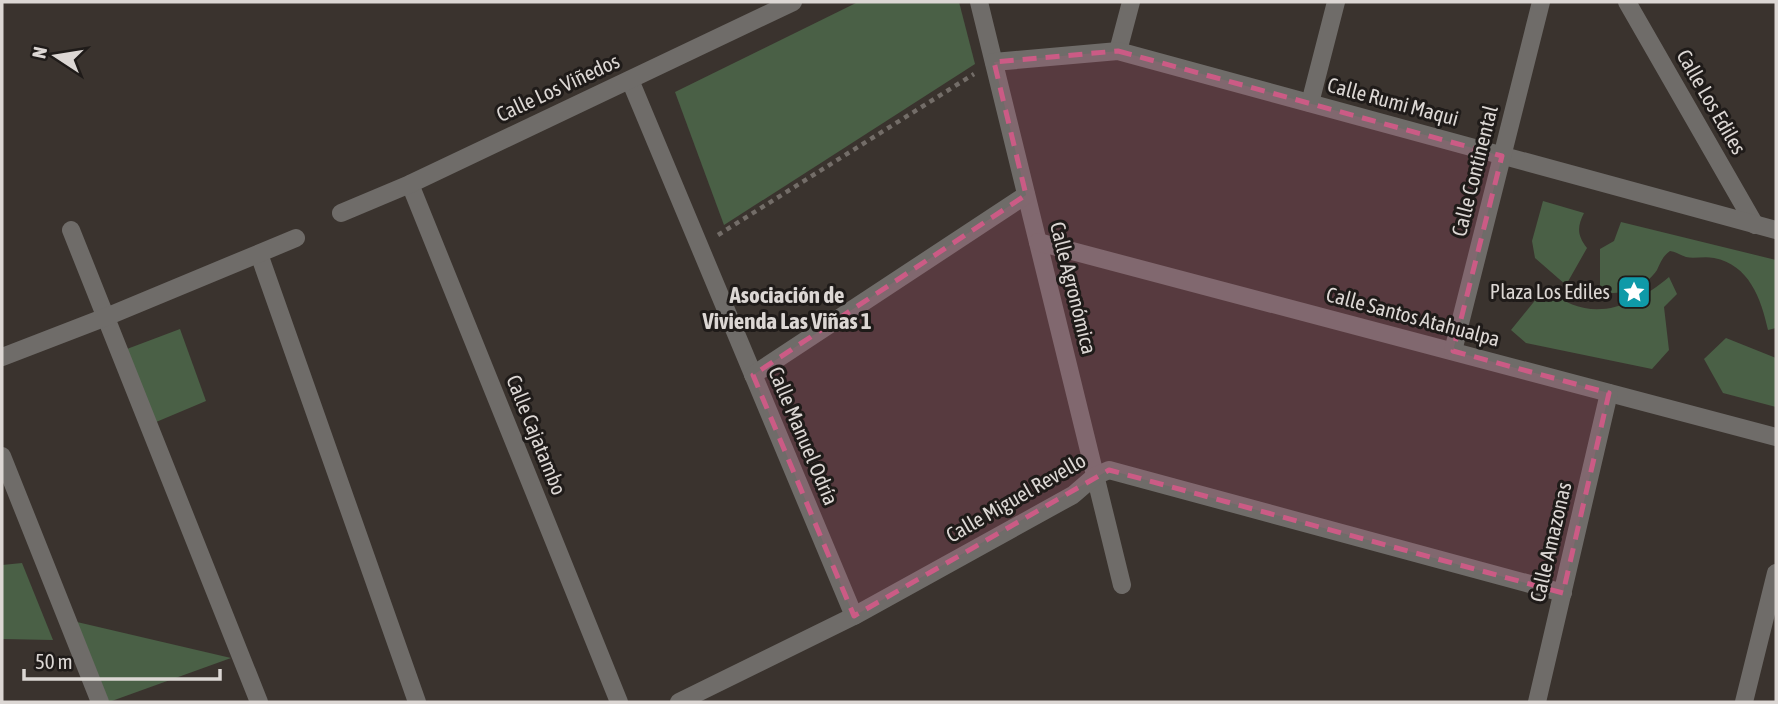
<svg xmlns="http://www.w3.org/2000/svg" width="1778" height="704" font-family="'Asap Condensed',sans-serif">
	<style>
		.green { fill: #4a6046 }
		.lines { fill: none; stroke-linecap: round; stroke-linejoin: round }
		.path { stroke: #736d68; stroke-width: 4.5; stroke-dasharray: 5 5; stroke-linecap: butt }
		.minor { stroke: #6f6c69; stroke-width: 18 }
		.marked { fill: #cb5b85; fill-opacity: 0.2; stroke: #cb5b85; stroke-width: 5; stroke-dasharray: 14 9; stroke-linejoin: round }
		.labels { text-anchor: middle; stroke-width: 6; stroke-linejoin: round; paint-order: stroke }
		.street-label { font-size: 21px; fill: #dcd7d4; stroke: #1f1b19 }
		.poi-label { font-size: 21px; fill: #dcd7d4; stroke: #1f1b19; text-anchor: end }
		.neighbourhood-label { font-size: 23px; font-weight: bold; fill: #dcd7d4; stroke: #1f1b19 }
	</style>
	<rect width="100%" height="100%" fill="#3a332e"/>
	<g class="green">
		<polygon points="858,2 959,2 975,64 724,225 675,92"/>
		<path d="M1543,201L1584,213C1577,227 1577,235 1587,248L1566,285L1535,258L1532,241Z"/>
		<path d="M1621,222L1776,260V328L1768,330C1761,298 1749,265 1714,258C1704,256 1694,259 1686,257C1680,255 1676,252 1670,251C1662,257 1661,262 1657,270C1645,288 1620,296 1600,292V249L1614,241Z"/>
		<path d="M1669,277L1677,294L1664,307L1669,350L1652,369L1526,343L1511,330L1537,298L1548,289C1588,325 1632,308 1669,277Z"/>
		<polygon points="180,329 206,401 149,425 119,352"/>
		<polygon points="1726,338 1776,358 1776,407 1723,393 1704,359"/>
		<polygon points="22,563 53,640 2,639 2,565"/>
		<polygon points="77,622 231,658 109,702"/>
	</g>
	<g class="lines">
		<polyline class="path" points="718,235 974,74"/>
		<g class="minor">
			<polyline points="979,2 1122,585"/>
			<polyline points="1627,2 1755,225"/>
			<polyline points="1118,51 1131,2"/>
			<polyline points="994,62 1118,51 1776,230"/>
			<polyline points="630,80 854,616"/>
			<polyline points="1310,103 1336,2"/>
			<polyline points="410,184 619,702"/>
			<polyline points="341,213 410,184 793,2"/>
			<polyline points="71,230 259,702"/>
			<polyline points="1038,242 1776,437"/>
			<polyline points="259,254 417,702"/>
			<polyline points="1453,351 1541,2"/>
			<polyline points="2,357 106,317 296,238"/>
			<polyline points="753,375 1026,195"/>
			<polyline points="2,456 100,702"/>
			<polyline points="679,702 854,616 1073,495 1095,476 1109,470 1563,593"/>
			<polyline points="1537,702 1609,393"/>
			<polyline points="1744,702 1776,573"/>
		</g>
	</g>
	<path class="marked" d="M1118,51L1502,156L1453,351L1609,393L1563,593L1109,470L854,616L753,375L1026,195L994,62Z"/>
	<defs>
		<g id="sight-square" transform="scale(1.75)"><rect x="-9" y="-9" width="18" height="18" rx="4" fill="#0f9aa8" stroke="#1f1b19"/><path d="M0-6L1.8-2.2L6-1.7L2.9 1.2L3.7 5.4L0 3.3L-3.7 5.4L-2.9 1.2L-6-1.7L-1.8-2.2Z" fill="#fff"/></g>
	</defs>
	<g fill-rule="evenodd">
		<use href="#sight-square" x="1634" y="292"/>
	</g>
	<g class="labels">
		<g class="street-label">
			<text transform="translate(558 88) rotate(-25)" y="7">Calle Los Viñedos</text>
			<text transform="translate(1393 102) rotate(15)" y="7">Calle Rumi Maqui</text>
			<text transform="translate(1711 102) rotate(60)" y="7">Calle Los Ediles</text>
			<text transform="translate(1475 171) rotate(-76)" y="7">Calle Continental</text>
			<text transform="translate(1073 288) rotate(76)" y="7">Calle Agronómica</text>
			<text transform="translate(1413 317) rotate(15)" y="7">Calle Santos Atahualpa</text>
			<text transform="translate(536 435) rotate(68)" y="7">Calle Cajatambo</text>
			<text transform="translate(803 436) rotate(67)" y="7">Calle Manuel Odría</text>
			<text transform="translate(1016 498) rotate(-30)" y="7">Calle Miguel Revello</text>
			<text transform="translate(1551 542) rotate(-77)" y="7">Calle Amazonas</text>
		</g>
		<g class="poi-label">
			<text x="1610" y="299">Plaza Los Ediles</text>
		</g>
		<g class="neighbourhood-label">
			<text x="787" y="303">Asociación de<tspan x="787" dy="26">Vivienda Las Viñas 1</tspan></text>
		</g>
	</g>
	<rect width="1778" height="704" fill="none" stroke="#dcd7d4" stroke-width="7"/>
	<g transform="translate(56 56) rotate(282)" stroke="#1f1b19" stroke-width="5" paint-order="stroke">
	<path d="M0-5L12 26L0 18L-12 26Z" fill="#dcd7d4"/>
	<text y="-10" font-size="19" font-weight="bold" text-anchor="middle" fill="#dcd7d4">N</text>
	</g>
	<path d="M24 669v10h196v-10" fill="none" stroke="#dcd7d4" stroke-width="3.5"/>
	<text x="35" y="669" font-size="21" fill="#dcd7d4" stroke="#1f1b19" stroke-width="5" paint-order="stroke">50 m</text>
</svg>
